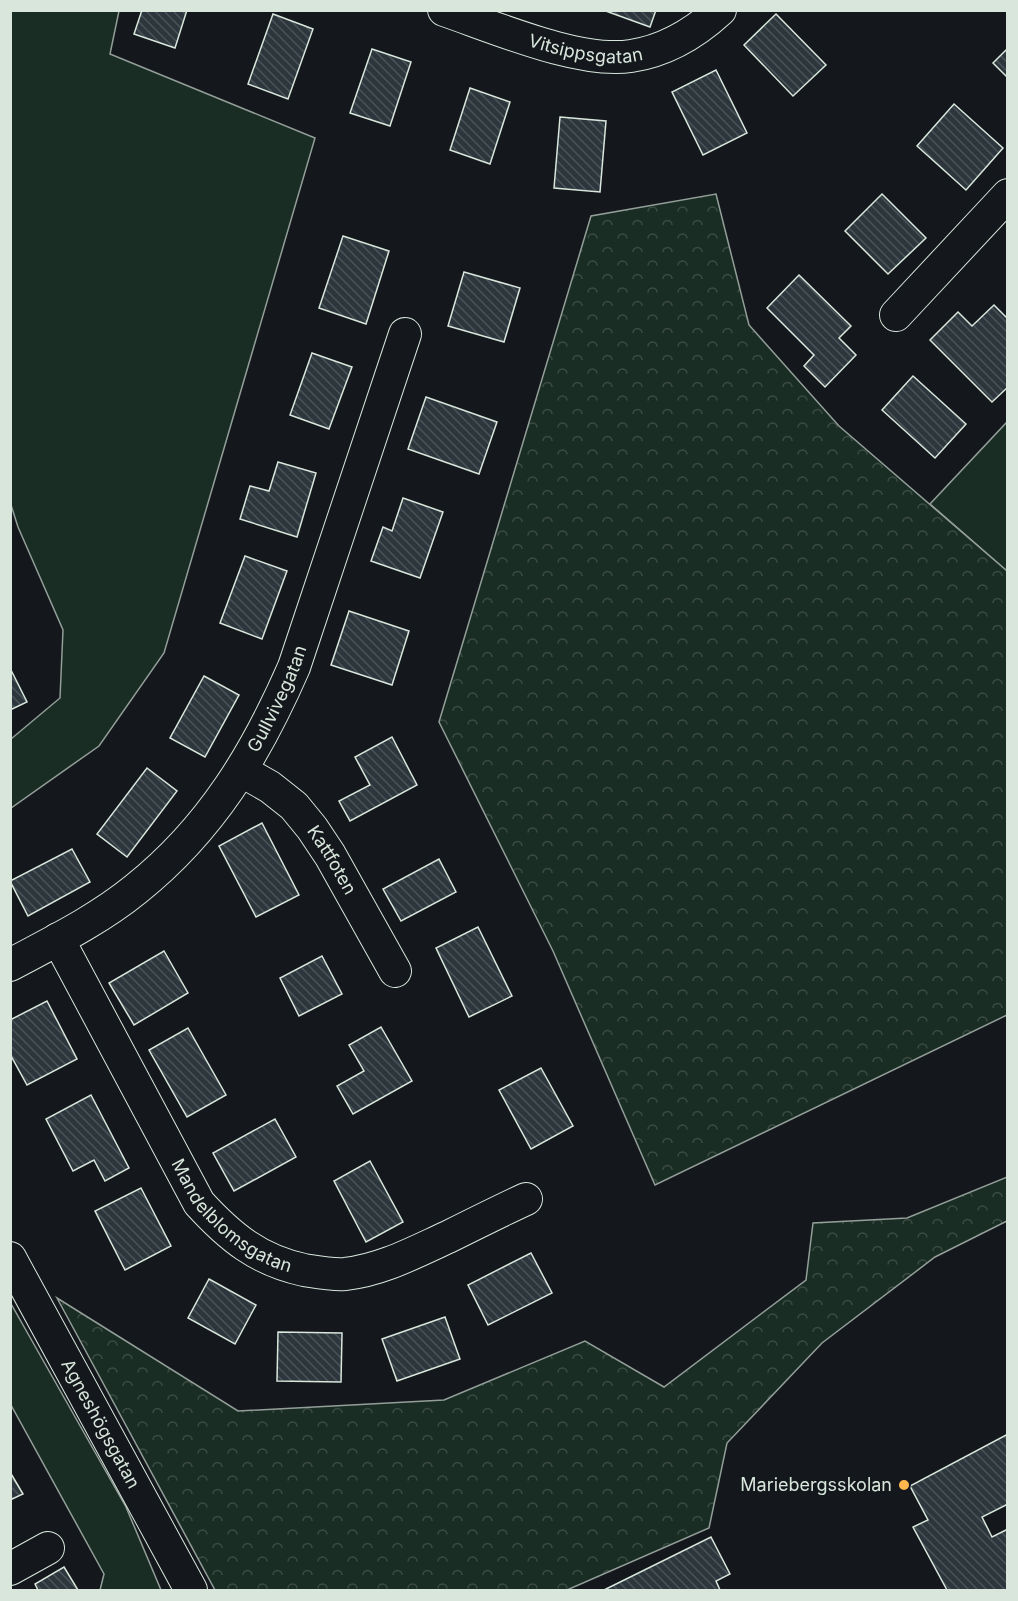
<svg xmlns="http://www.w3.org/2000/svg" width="1018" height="1601" font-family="Inter,sans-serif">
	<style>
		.green { fill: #1a2d24; stroke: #939e99; stroke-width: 1.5 }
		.forest { fill: url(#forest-crowns); stroke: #939e99; stroke-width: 1.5 }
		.building { fill: url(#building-back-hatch); stroke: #d8e6dc; stroke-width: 1.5 }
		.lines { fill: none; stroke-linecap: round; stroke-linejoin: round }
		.minor-casing { stroke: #d8e6dc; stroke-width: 34 }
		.minor { stroke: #14181c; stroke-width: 32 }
		.poi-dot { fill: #ffb74d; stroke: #14181c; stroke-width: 2 }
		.labels { text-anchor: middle; stroke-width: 4.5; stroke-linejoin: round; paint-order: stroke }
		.street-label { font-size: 18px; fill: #d8e6dc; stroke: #14181c }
		.poi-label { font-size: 18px; fill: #d8e6dc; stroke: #14181c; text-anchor: end }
	</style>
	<defs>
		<pattern id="forest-crowns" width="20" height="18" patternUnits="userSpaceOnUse" patternTransform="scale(1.5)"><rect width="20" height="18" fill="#1a2d24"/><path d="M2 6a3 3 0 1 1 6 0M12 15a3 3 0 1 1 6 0" fill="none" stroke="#3b4b43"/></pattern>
		<pattern id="building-back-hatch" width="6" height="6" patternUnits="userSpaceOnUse" patternTransform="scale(1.5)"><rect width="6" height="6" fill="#2c363c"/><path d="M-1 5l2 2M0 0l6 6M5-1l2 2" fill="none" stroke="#4a5358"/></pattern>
	</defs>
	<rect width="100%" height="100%" fill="#14181c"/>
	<g class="green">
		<polygon points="11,10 119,11 110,54 315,138 164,653 99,746 11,808 11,739 60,698 63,630 18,527 11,505"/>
		<polygon points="1007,422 1007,571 930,504"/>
		<polygon points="10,1302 126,1507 161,1590 100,1590 104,1574 11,1405"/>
	</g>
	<g class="forest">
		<polygon points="716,194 749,325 839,426 1007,571 1007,1015 655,1185 553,951 439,722 591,216"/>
		<polygon points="1007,1177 1007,1221 935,1257 822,1343 727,1443 709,1528 567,1590 215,1590 57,1298 238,1411 444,1400 585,1341 664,1387 806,1280 813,1223 907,1218"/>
	</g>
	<g class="building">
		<polygon points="142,10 187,10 175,48 134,34"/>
		<polygon points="603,10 656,10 650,27"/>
		<polygon points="273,14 313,29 288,99 248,84"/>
		<polygon points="776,14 826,65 793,96 744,45"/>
		<polygon points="1008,48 1008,78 993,63"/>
		<polygon points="372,49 411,62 390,126 350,113"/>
		<polygon points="716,70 747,133 703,155 672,92"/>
		<polygon points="470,88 510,102 490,164 450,150"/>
		<polygon points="954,104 1003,148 966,190 917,146"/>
		<polygon points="560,117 606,121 600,192 554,188"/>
		<polygon points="882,194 926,238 888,274 845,231"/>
		<polygon points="343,236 389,251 366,324 319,308"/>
		<polygon points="464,272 520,288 504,342 448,326"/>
		<polygon points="799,275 851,326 839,338 856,355 825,387 804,366 814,355 767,308"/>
		<polygon points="994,305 1008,319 1008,387 992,402 930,340 958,312 972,326"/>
		<polygon points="312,353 352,367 329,429 290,415"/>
		<polygon points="913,376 966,424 935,458 882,410"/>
		<polygon points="426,397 497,422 479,474 408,449"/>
		<polygon points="278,462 316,473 297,537 240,519 250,486 269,491"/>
		<polygon points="403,498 443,512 420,578 371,561 383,527 392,531"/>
		<polygon points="245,556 287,571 262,639 220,623"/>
		<polygon points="349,611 409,631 392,685 331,665"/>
		<polygon points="10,668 27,702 10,710"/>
		<polygon points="204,676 239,695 205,757 170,738"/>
		<polygon points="392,737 417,785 350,821 339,801 370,785 355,757"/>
		<polygon points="147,768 177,791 127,857 97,834"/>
		<polygon points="262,823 299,895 256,917 219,846"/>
		<polygon points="72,849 90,882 28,916 10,881"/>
		<polygon points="439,859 456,892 401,921 383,889"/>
		<polygon points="478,927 512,996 469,1017 436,948"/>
		<polygon points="164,951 188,993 134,1025 109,983"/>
		<polygon points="322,956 342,994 299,1016 280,978"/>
		<polygon points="47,1001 77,1059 27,1085 10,1054 10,1020"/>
		<polygon points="381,1027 412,1081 353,1114 337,1086 364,1071 349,1045"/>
		<polygon points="188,1028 226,1095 187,1117 149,1050"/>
		<polygon points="541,1068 573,1126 531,1149 499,1090"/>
		<polygon points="91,1095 129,1168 105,1181 94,1160 73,1171 46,1119"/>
		<polygon points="275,1119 296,1157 234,1191 213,1153"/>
		<polygon points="370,1161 403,1222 366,1242 334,1181"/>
		<polygon points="141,1188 171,1246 125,1270 95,1211"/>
		<polygon points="531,1253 552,1293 488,1325 468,1285"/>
		<polygon points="209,1279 256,1305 235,1344 188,1318"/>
		<polygon points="445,1317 460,1359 397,1381 382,1339"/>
		<polygon points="278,1332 342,1333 341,1382 277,1381"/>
		<polygon points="1008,1434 1008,1504 982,1517 992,1537 1008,1529 1008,1590 947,1590 913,1527 928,1520 910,1486"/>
		<polygon points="10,1472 23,1494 10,1500"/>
		<polygon points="711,1537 730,1574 716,1581 720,1590 604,1590"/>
		<polygon points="64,1567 78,1590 38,1590 35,1584"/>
	</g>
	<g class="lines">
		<g class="minor-casing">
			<g id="minor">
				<path id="s1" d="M444,10C494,27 579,64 631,56C665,51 695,33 720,10"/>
				<polyline points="896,315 1008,195"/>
				<path id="s2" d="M242,771L270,787L294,806L312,828L330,855L395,971"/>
				<path id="s3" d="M58,939L199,1203C230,1237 258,1260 304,1270C317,1272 332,1275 345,1274C382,1270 415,1252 448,1237C474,1224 500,1211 526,1199"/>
				<path id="s4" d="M10,965C53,942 98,920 136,889C211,829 256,754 294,667L405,334"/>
				<path id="s5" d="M10,1258L191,1590"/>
				<polyline points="10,1569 48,1548"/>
			</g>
		</g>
		<use href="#minor" class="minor"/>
	</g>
	<circle class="poi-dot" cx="904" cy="1485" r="6"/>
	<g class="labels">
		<g class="street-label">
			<text dy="6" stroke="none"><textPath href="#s1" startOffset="148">Vitsippsgatan</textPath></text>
			<text dy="6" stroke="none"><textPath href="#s4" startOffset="387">Gullvivegatan</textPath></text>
			<text dy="6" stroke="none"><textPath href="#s2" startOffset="129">Kattfoten</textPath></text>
			<text dy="6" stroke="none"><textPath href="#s3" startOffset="332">Mandelblomsgatan</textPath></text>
			<text dy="6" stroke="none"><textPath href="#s5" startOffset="189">Agneshögsgatan</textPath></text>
		</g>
		<g class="poi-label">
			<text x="892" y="1491">Mariebergsskolan</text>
		</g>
	</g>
	<rect width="1018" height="1601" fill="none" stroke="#d8e6dc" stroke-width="24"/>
</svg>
